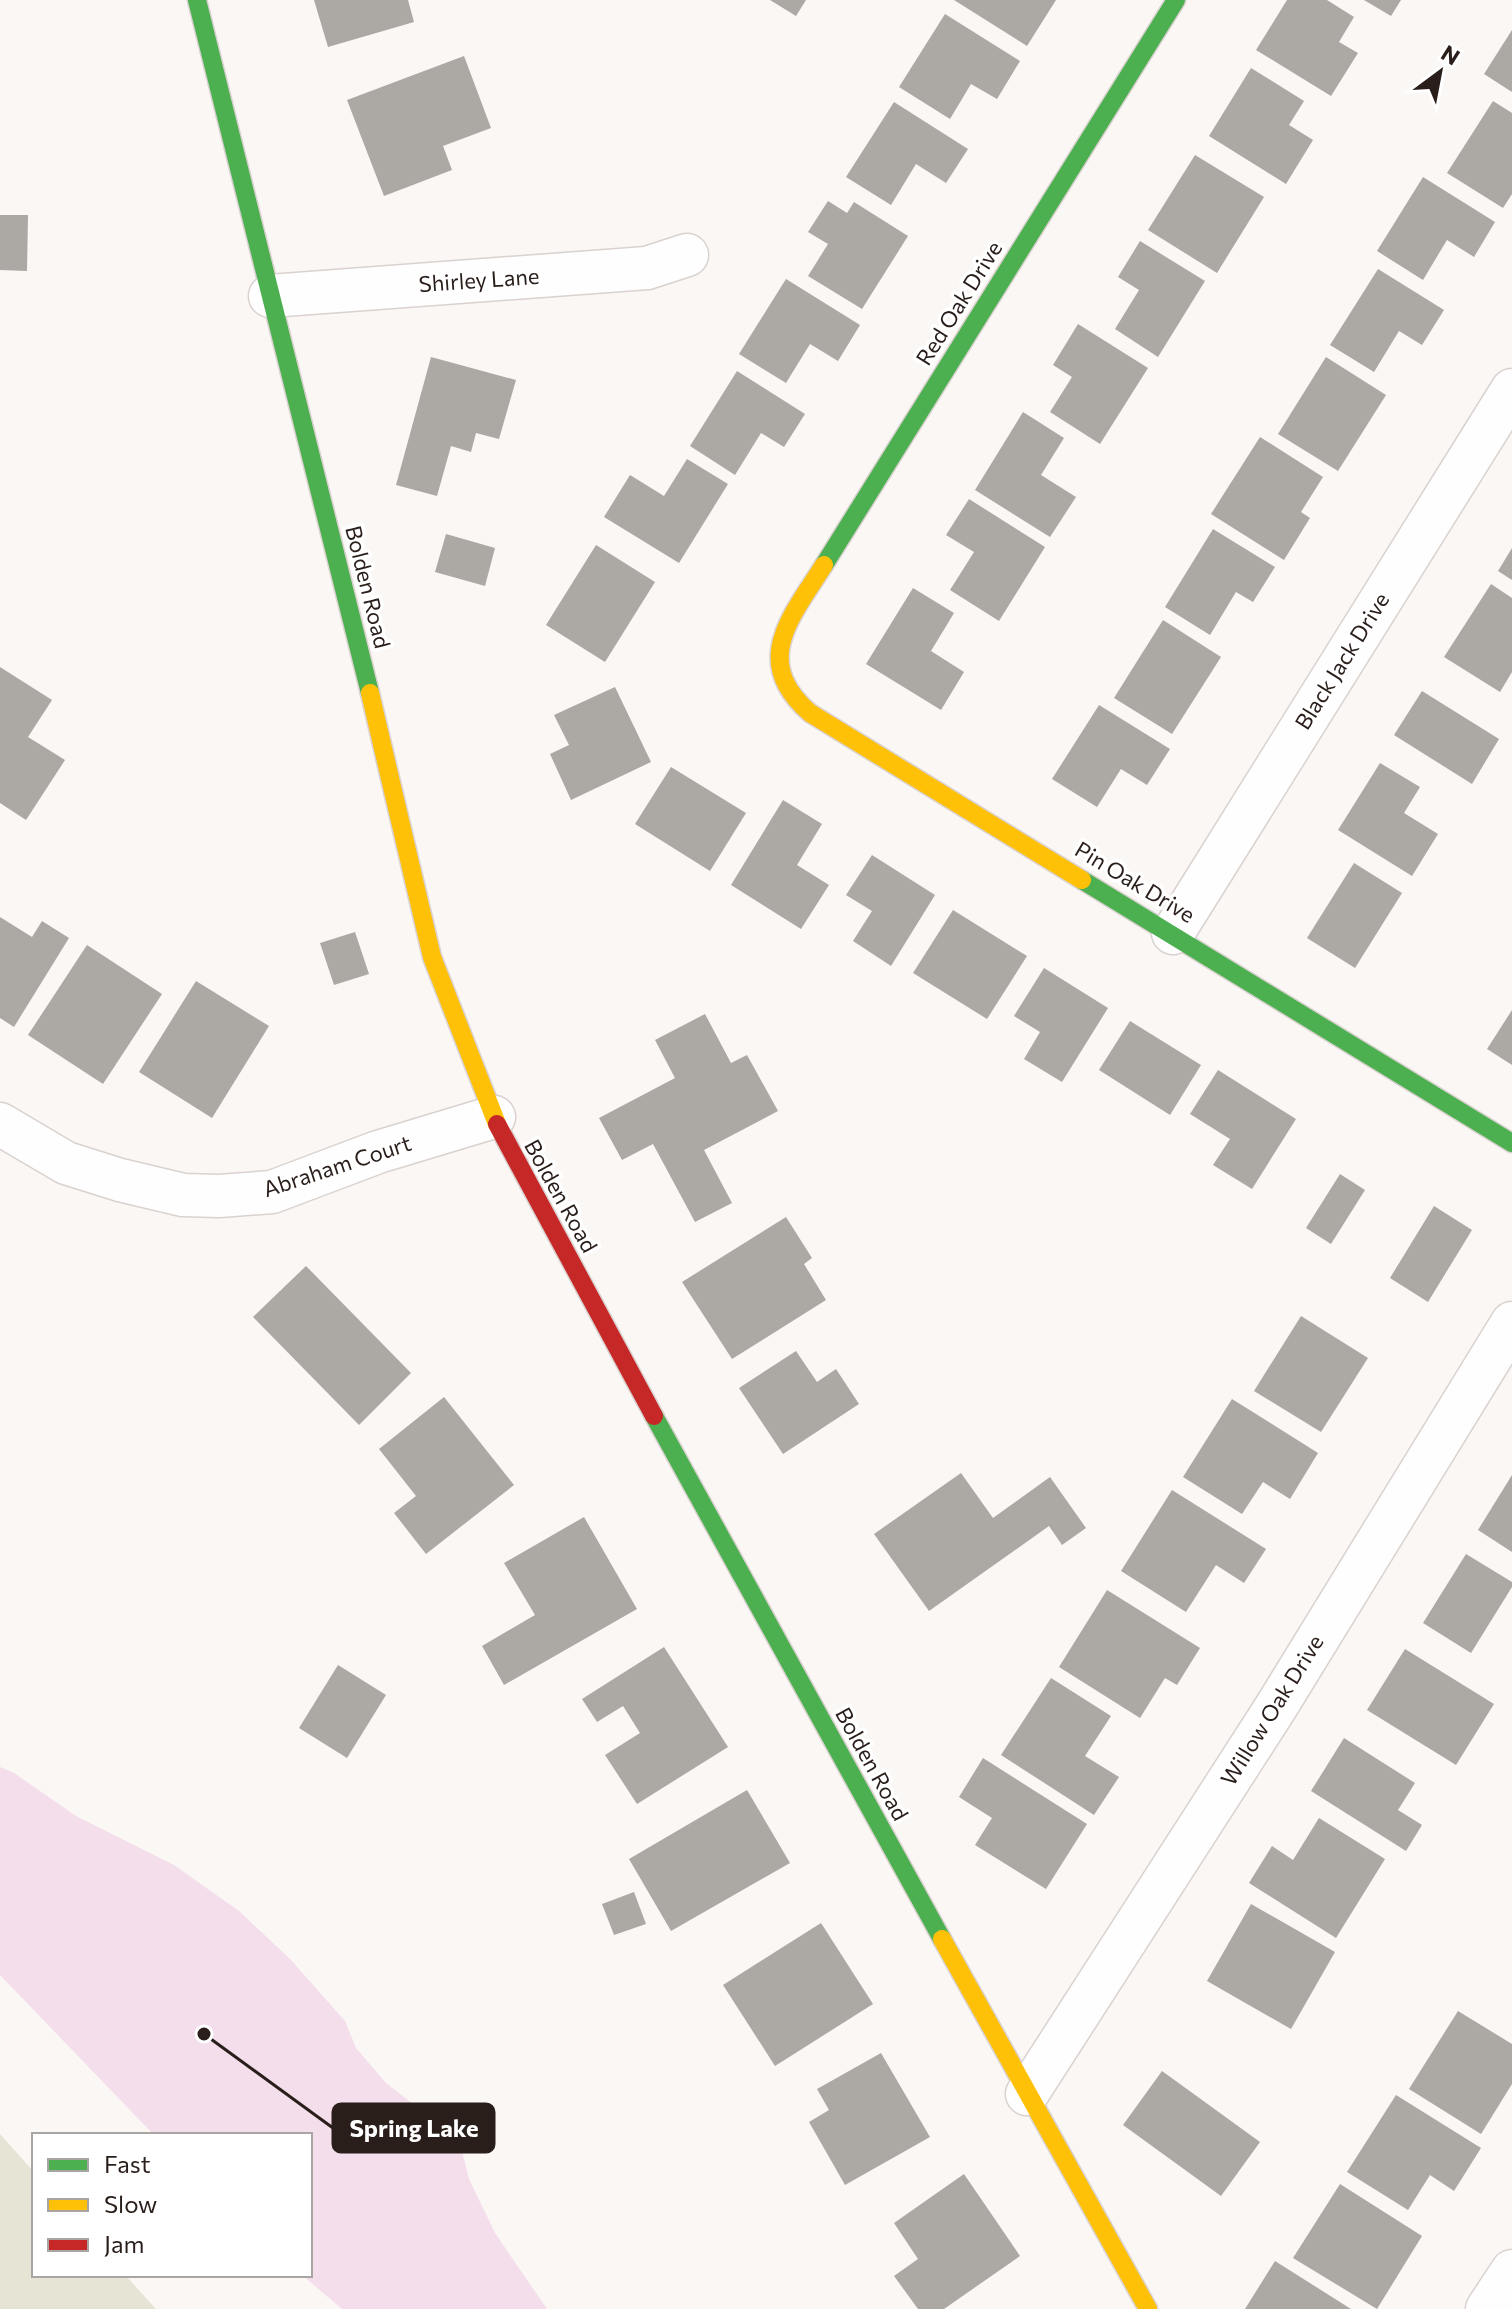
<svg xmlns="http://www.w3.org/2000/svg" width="1512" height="2309" font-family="Commissioner,sans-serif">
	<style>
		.green { fill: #e5e4d5 }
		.water { fill: #f4deec }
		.building { fill: #aca8a4 }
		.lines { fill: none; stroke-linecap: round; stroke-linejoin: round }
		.street-casing { stroke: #dad2cf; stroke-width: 45 }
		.fast-casing { stroke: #dad2cf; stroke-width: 21 }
		.slow-casing { stroke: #dad2cf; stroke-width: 21 }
		.jam-casing { stroke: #dad2cf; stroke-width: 21 }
		.street { stroke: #fefefe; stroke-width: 42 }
		.fast { stroke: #4caf50; stroke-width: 18 }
		.slow { stroke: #ffc107; stroke-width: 18 }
		.jam { stroke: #c62828; stroke-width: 18 }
		.labels { text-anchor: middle; stroke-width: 7; stroke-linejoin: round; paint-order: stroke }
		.street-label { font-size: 22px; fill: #291e1a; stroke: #fff }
		.leader { fill: none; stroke: #291e1a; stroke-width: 3 }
		.callout-dot { fill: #291e1a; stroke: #fff; stroke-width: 3 }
		.callout { fill: #291e1a; stroke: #291e1a; stroke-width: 3 }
		.callout-label { font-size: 24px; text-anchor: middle; font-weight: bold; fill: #fff }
	</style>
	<rect width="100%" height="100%" fill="#faf7f5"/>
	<polygon class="green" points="0,2134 34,2172 34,2275 125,2275 156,2309 0,2309"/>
	<polygon class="water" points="0,1767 14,1773 76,1816 174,1865 239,1911 290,1959 345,2021 356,2048 386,2083 444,2128 462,2151 469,2179 495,2233 547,2309 342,2309 302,2275 310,2275 310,2135 154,2135 0,1975"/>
	<g class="building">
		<polygon points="314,0 408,0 414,22 328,47"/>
		<polygon points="770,0 806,0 796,16"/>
		<polygon points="954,0 1056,0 1027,46"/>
		<polygon points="1287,0 1327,0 1354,17 1339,42 1358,53 1331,96 1256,50"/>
		<polygon points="1364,0 1401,0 1391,16"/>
		<polygon points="945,14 1020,61 997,99 971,84 950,119 899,87"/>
		<polygon points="1512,30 1512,92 1484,74"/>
		<polygon points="464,56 491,128 443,146 452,170 384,196 347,100"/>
		<polygon points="1251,68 1304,101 1289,125 1313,140 1286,184 1209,136"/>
		<polygon points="1493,101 1512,113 1512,194 1503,208 1447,173"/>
		<polygon points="894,102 968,149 946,183 916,164 891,205 846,177"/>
		<polygon points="1195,155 1264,197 1217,273 1148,230"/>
		<polygon points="1423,177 1495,222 1474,257 1447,240 1423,280 1377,251"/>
		<polygon points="828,201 847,213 854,202 908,236 862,309 808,276 828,244 808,232"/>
		<polygon points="0,215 28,215 27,271 0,270"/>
		<polygon points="1140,241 1205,281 1158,357 1115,329 1139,290 1118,277"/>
		<polygon points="1378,269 1444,310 1422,345 1399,331 1374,372 1330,345"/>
		<polygon points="786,279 860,325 838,361 810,344 786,383 739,354"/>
		<polygon points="1078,324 1148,368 1100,444 1050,412 1072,377 1053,365"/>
		<polygon points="431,357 516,380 499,439 476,433 471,452 451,446 437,496 396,485"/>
		<polygon points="1326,357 1386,395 1338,471 1278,434"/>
		<polygon points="737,371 805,414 784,447 761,433 735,475 690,446"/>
		<polygon points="1023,412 1064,438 1041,475 1076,497 1050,537 975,490"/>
		<polygon points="1260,437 1323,477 1301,512 1310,518 1284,560 1211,514"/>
		<polygon points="687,459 728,484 679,563 604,517 630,475 664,496"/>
		<polygon points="969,499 1045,547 999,621 950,590 974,552 946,535"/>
		<polygon points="1213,529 1275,567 1253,602 1236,592 1210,635 1165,607"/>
		<polygon points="446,534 495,548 485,586 435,572"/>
		<polygon points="596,545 655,582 605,662 546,625"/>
		<polygon points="1512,548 1512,580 1498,571"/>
		<polygon points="1491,584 1512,598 1512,672 1500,692 1444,657"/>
		<polygon points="913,588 954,613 931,651 964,672 941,710 866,664"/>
		<polygon points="1163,620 1221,657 1172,734 1114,698"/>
		<polygon points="0,667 52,700 28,737 65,760 26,820 0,803"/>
		<polygon points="615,687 651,762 571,800 550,754 569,745 554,715"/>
		<polygon points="1422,691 1499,739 1472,784 1394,735"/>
		<polygon points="1099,705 1170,749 1147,785 1121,769 1097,807 1052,779"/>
		<polygon points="1380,763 1420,787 1404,813 1438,834 1412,876 1338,830"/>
		<polygon points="671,767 746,813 710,871 635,824"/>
		<polygon points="783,800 822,824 797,865 829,885 801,929 731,885"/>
		<polygon points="872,855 935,895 891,966 853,941 872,911 846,895"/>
		<polygon points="1354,863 1402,893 1355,968 1307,938"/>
		<polygon points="953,910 1027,956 987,1019 913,973"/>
		<polygon points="0,917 32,937 42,921 69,938 14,1027 0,1018"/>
		<polygon points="355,932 369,974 334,985 320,943"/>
		<polygon points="87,945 162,994 103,1084 28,1035"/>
		<polygon points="1044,968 1108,1008 1062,1082 1024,1059 1040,1032 1014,1016"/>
		<polygon points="196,981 269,1026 212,1118 139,1072"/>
		<polygon points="1512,1010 1512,1065 1487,1049"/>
		<polygon points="705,1014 731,1063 747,1055 778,1111 704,1150 732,1203 695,1222 653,1144 622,1160 599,1118 675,1078 655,1040"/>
		<polygon points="1130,1021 1201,1065 1170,1115 1099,1070"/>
		<polygon points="1218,1070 1296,1119 1252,1189 1213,1165 1230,1139 1190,1114"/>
		<polygon points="1340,1174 1365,1190 1331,1244 1306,1228"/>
		<polygon points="1434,1206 1472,1230 1428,1302 1390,1278"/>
		<polygon points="786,1217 812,1258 804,1264 826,1300 732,1359 682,1282"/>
		<polygon points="306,1266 411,1373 359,1425 253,1317"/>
		<polygon points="1301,1316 1368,1358 1321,1432 1254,1391"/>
		<polygon points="796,1351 817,1382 836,1369 859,1404 783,1454 739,1388"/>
		<polygon points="444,1397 514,1485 426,1554 394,1513 416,1496 379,1449"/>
		<polygon points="1232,1399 1318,1453 1290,1499 1263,1482 1242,1514 1183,1477"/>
		<polygon points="961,1473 993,1518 1050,1477 1086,1528 1062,1545 1049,1526 929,1611 874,1534"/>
		<polygon points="1512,1475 1512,1552 1478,1530"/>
		<polygon points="1172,1490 1266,1549 1244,1583 1216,1565 1186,1612 1121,1571"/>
		<polygon points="584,1517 637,1609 504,1685 482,1646 535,1615 504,1563"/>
		<polygon points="1466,1554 1512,1582 1512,1587 1471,1653 1423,1623"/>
		<polygon points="1107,1590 1200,1648 1177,1685 1165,1678 1140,1718 1059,1667"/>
		<polygon points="664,1647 728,1747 637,1804 605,1755 640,1733 623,1706 597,1722 582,1699"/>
		<polygon points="1405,1649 1494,1704 1456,1765 1367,1710"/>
		<polygon points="338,1665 386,1695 347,1758 299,1728"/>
		<polygon points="1051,1678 1111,1716 1085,1756 1119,1777 1094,1815 1001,1755"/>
		<polygon points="1344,1738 1415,1783 1398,1810 1422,1825 1406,1851 1311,1791"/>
		<polygon points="983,1758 1087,1824 1046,1889 975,1845 992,1818 959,1797"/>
		<polygon points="747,1790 790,1863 671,1931 629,1859"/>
		<polygon points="1319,1818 1385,1859 1336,1938 1249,1883 1272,1846 1293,1860"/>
		<polygon points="634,1892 646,1924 614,1935 602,1904"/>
		<polygon points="1251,1904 1335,1952 1291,2029 1207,1981"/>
		<polygon points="821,1923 873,2004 775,2066 723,1985"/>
		<polygon points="1458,2011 1512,2044 1512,2084 1481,2134 1409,2089"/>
		<polygon points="881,2053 930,2137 845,2185 809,2122 829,2110 817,2089"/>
		<polygon points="1162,2071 1260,2142 1221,2196 1123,2125"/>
		<polygon points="1396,2095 1481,2148 1454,2191 1430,2175 1408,2210 1347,2172"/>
		<polygon points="964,2174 1020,2256 944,2309 918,2309 894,2276 918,2259 894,2223"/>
		<polygon points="1340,2184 1422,2236 1377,2309 1293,2258"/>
		<polygon points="1275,2261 1351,2309 1245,2309"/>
	</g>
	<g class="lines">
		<g class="street-casing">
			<g id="street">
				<polyline points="270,296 647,268 687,255"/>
				<polyline points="1173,933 1512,390"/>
				<polyline points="0,1124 66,1163 120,1180 183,1195 219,1196 272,1192 378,1152 494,1117"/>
				<polyline points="1027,2094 1276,1707 1512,1323"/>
				<polyline points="1487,2309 1512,2271"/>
			</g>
		</g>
		<g class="fast-casing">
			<g id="fast">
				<polyline points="197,0 370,693"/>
				<polyline points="824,565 1176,0"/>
				<polyline points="1082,880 1512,1143"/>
				<polyline points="654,1416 942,1939"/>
			</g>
		</g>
		<g class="slow-casing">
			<g id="slow">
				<path d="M824,565C792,616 750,661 810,713L1082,880"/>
				<polyline points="370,693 432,957 497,1124"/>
				<polyline points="942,1939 1148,2309"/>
			</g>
		</g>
		<g class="jam-casing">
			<polyline id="jam" points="497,1124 654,1416"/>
		</g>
		<use href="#street" class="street"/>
		<use href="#fast" class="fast"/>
		<use href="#slow" class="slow"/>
		<use href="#jam" class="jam"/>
	</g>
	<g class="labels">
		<g class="street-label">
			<text transform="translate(479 280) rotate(-4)" y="8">Shirley Lane</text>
			<text transform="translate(959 303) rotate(-58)" y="8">Red Oak Drive</text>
			<text transform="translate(368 587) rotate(76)" y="8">Bolden Road</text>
			<text transform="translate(1342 661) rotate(-58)" y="8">Black Jack Drive</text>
			<text transform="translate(1135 882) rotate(31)" y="8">Pin Oak Drive</text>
			<text transform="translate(337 1166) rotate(-18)" y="8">Abraham Court</text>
			<text transform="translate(561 1196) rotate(61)" y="8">Bolden Road</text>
			<text transform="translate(1272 1710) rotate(-58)" y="8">Willow Oak Drive</text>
			<text transform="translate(872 1764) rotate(61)" y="8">Bolden Road</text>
		</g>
	</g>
	<path class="leader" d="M204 2034L333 2128"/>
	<circle class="callout-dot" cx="204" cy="2034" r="8"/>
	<rect class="callout" x="333" y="2104" width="161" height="48" rx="8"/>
	<g class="callout-label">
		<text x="414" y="2137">Spring Lake</text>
	</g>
	<rect x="32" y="2133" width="280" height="144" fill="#ffffff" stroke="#a9a5a3" stroke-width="2"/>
	<rect x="48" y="2159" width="40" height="12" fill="#4caf50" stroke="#a9a5a3" stroke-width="2"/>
	<text x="104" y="2173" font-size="24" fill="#291e1a">Fast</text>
	<rect x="48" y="2199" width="40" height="12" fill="#ffc107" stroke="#a9a5a3" stroke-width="2"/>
	<text x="104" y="2213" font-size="24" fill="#291e1a">Slow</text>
	<rect x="48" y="2239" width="40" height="12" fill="#c62828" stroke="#a9a5a3" stroke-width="2"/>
	<text x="104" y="2253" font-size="24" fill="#291e1a">Jam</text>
	<g transform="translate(1440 72) rotate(32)" stroke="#ffffff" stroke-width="6" paint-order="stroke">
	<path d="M0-6L14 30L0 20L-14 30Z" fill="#291e1a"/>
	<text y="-12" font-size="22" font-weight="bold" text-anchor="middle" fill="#291e1a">N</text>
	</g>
</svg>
